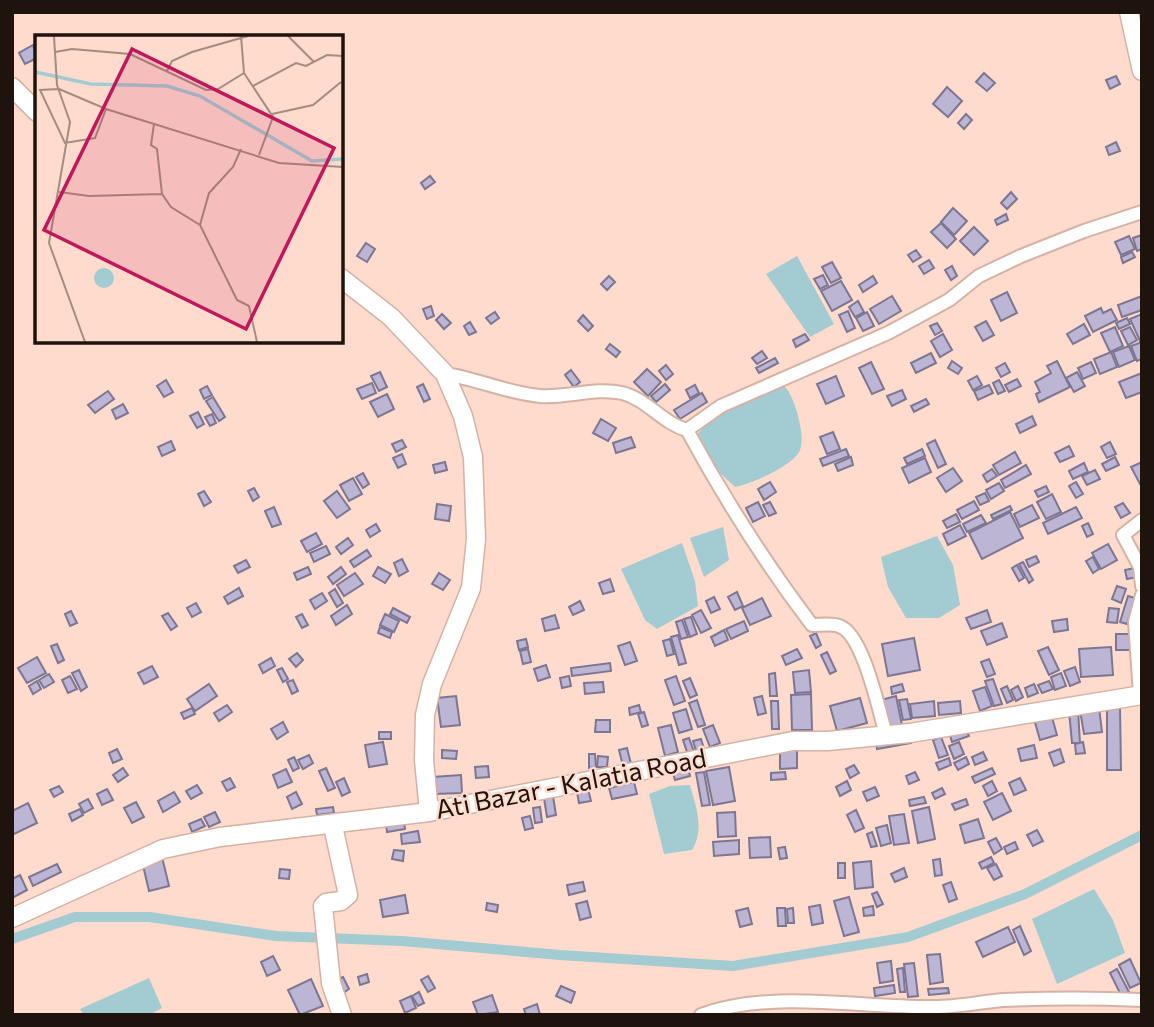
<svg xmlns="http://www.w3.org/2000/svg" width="1154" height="1027" font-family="Commissioner,sans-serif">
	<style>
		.water { fill: #a3cbd2 }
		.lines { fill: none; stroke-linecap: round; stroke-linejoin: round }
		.canal { stroke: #a3cbd2; stroke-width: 10 }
		.building { fill: #bcb5d4; stroke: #7d7693; stroke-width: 2 }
		.street-casing { stroke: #d4b2a5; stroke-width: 16 }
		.secondary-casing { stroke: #d4b2a5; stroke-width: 21 }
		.street { stroke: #fff; stroke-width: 12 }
		.secondary { stroke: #fff; stroke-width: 18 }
		.labels { text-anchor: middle; stroke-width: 5; stroke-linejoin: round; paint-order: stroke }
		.street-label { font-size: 26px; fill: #1f130e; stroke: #fedbcd }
		.inset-river { fill: none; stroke: #a3cbd2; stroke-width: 3.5 }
		.inset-road { fill: none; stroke: #a58b81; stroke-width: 2 }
		.view { fill: #c2185b; fill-opacity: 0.15; stroke: #c2185b; stroke-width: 3.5 }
		.inset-edge { fill: none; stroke: #1f130e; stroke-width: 3.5 }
	</style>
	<rect width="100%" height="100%" fill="#fedbcd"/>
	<g class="water">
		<polygon points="797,256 834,324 810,337 766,274"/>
		<path d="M781,384C790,389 794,403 797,412C800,424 804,438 800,450C795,465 749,485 735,487L717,470L698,434C718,408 752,397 781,384Z"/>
		<polygon points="723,527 729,560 704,577 690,538"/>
		<polygon points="937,536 953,565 960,605 939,618 906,618 888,587 881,557"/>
		<polygon points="682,543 695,581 698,606 657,629 645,620 621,569"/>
		<path d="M690,785C696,807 705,830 692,850L664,854L649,794L670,786Z"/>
		<polygon points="1094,889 1113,920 1125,953 1057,984 1032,919"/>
		<polygon points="149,978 162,1008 149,1015 84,1015 80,1009"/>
	</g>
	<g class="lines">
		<polyline class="canal" points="12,939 75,917 150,917 276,936 402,941 560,955 733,966 908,937 1025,894 1142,835"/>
	</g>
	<g class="building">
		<polygon points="33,45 37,58 25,64 19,53"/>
		<polygon points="984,73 995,83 987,91 976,82"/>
		<polygon points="1116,76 1120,84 1110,89 1106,80"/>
		<polygon points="947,87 962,101 948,117 933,104"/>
		<polygon points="966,114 972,120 964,129 958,123"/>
		<polygon points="1116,142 1120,151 1109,155 1106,147"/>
		<polygon points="430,176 435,182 425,189 421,183"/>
		<polygon points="1011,192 1017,199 1007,209 1001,203"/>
		<polygon points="953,208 967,221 954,235 941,222"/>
		<polygon points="1006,214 1008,220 997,225 995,220"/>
		<polygon points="941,223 956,239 947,248 931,232"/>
		<polygon points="974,227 988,241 974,255 960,241"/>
		<polygon points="1142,235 1142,249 1137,251 1133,238"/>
		<polygon points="1129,236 1135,249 1121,255 1115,242"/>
		<polygon points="366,243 375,249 367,262 357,256"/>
		<polygon points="916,250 921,257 913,262 908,255"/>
		<polygon points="1132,252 1135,257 1123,263 1121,257"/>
		<polygon points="929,260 934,268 924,274 919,266"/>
		<polygon points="832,262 841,278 831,283 822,267"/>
		<polygon points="952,266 957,276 951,280 945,270"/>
		<polygon points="823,275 828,285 820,289 814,279"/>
		<polygon points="609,276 615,282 607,290 601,284"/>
		<polygon points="873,276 877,283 863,292 859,285"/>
		<polygon points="841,281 852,300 832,311 821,291"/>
		<polygon points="1007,292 1017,313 1001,321 991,300"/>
		<polygon points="892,296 901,311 879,324 870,309"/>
		<polygon points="1142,296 1142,310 1122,317 1118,305"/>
		<polygon points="858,301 864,312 855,317 849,307"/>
		<polygon points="431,306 434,316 427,319 423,309"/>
		<polygon points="1101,308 1103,313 1111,309 1117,320 1093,332 1085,316"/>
		<polygon points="848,311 855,328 847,332 839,315"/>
		<polygon points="495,312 499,318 491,324 486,318"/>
		<polygon points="867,312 874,326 863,331 856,318"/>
		<polygon points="442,314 451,323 444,329 436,320"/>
		<polygon points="1142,314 1142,341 1140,341 1130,319"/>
		<polygon points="583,315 593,326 588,331 578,321"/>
		<polygon points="1127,318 1130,324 1119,329 1116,323"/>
		<polygon points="986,321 994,335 983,341 975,327"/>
		<polygon points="470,322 476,332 469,335 464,326"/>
		<polygon points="937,323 942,331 935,335 930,326"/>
		<polygon points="1084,324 1090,335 1073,344 1067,334"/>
		<polygon points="1115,327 1123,346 1110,352 1101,333"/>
		<polygon points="1130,327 1137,340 1128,345 1121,331"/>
		<polygon points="805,334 809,340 796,347 793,340"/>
		<polygon points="943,334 952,350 940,357 931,341"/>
		<polygon points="1142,342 1142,359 1137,361 1131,346"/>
		<polygon points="610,344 620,352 616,357 606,349"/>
		<polygon points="1129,346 1135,360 1119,367 1113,352"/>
		<polygon points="762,351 767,358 757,364 752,358"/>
		<polygon points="1111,352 1117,367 1100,374 1094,359"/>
		<polygon points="931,353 936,363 916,373 911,363"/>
		<polygon points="775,358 778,363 759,373 756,368"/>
		<polygon points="952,361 962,368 958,374 948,368"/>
		<polygon points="1057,361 1070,387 1039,402 1036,394 1040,392 1035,382 1051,373 1047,366"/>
		<polygon points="871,362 884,389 872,394 859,368"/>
		<polygon points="1091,362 1096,373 1083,379 1078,368"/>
		<polygon points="1005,363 1010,372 1001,377 996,368"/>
		<polygon points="666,365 673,374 666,380 659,371"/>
		<polygon points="647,369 661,382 648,396 634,382"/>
		<polygon points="571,370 580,382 574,387 565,375"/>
		<polygon points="380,372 387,387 379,391 371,376"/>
		<polygon points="1077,372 1085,386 1074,392 1066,378"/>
		<polygon points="1142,373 1142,392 1126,398 1119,382"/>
		<polygon points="836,376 844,396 826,404 817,384"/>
		<polygon points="977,376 982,385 973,390 968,381"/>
		<polygon points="1017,379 1021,386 1009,392 1005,385"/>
		<polygon points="166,380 173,392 164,397 157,386"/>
		<polygon points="999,380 1005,391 998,394 993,383"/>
		<polygon points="372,383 376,393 362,399 357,389"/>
		<polygon points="423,384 430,399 424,402 417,387"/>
		<polygon points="665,384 670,390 656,402 651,396"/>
		<polygon points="695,385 699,393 690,398 686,390"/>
		<polygon points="989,385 993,393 978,400 974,391"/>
		<polygon points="207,386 212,395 204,399 200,390"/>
		<polygon points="902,390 906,399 892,406 887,396"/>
		<polygon points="108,391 114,399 95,413 88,405"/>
		<polygon points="702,393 707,402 680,419 674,410"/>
		<polygon points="387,394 394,409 378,417 370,402"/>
		<polygon points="213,397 225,417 219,421 206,401"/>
		<polygon points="926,399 929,404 914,412 911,406"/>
		<polygon points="123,404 128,413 116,419 112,410"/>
		<polygon points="198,412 204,424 197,428 190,416"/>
		<polygon points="212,414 216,423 210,426 205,417"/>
		<polygon points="1032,416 1036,425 1020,433 1016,424"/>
		<polygon points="601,419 616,428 608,441 593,433"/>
		<polygon points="833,432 840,449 827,454 820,437"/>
		<polygon points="631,437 635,447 616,453 613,443"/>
		<polygon points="402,440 406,447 396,452 392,444"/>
		<polygon points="935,440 946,464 938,468 927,444"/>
		<polygon points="171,441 175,450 162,456 158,447"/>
		<polygon points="1110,442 1116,454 1107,458 1101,447"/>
		<polygon points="1069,446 1074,456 1060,462 1055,453"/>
		<polygon points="846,449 849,456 823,466 820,459"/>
		<polygon points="922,449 925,456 907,464 904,458"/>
		<polygon points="1015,452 1021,463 999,475 993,465"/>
		<polygon points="402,454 406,464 398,468 393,458"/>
		<polygon points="851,457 853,465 838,471 835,464"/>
		<polygon points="1115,457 1119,465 1106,471 1102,464"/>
		<polygon points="925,458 931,472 909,483 902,468"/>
		<polygon points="445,462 447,470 435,473 433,465"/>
		<polygon points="1142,462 1142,483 1140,484 1131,467"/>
		<polygon points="1084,463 1088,472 1073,479 1069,471"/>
		<polygon points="1026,465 1031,474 1005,488 1001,480"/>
		<polygon points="953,468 962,481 946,492 937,478"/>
		<polygon points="992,469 997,476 987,482 983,475"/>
		<polygon points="1095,470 1100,479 1087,485 1082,476"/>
		<polygon points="363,473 369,484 363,488 356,477"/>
		<polygon points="353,478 362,494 349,501 340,485"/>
		<polygon points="770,482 776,492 764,500 758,489"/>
		<polygon points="1076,482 1083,494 1076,498 1069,486"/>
		<polygon points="999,483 1004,491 991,499 986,490"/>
		<polygon points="1046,486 1049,492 1038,497 1035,491"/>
		<polygon points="254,488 259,497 253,501 248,491"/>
		<polygon points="204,491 211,502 204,506 198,494"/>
		<polygon points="337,491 350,509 337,518 324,501"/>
		<polygon points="985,493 989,501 980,505 976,497"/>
		<polygon points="1052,494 1061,512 1046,519 1037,502"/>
		<polygon points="974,501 979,510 962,519 957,510"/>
		<polygon points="758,502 765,516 753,522 746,508"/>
		<polygon points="770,502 776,513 769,516 763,505"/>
		<polygon points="1123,503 1130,513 1121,518 1115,507"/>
		<polygon points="437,504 451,506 449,521 435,519"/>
		<polygon points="1032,505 1039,518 1020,527 1014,514"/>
		<polygon points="1010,506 1012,510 993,519 991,515"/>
		<polygon points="274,507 281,524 272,527 265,511"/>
		<polygon points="1076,507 1082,518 1048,534 1043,523"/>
		<polygon points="1010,512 1023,538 982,559 969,533"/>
		<polygon points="956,514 960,522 947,528 943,521"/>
		<polygon points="981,515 986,523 967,532 963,524"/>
		<polygon points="1088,523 1093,534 1087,537 1082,526"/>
		<polygon points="376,524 380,531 370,537 366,530"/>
		<polygon points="960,525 966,536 948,545 943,534"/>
		<polygon points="316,533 322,544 307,552 301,541"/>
		<polygon points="348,538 353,545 341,554 336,547"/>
		<polygon points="1108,544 1117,560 1101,569 1092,553"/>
		<polygon points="326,546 330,554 314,562 310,553"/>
		<polygon points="367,550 371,556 354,567 350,561"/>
		<polygon points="1036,556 1039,562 1029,567 1026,560"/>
		<polygon points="1093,557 1099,569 1093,573 1086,561"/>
		<polygon points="402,559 408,571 399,576 394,563"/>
		<polygon points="246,560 250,567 238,573 234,566"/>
		<polygon points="1023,562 1033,580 1029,583 1019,564"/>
		<polygon points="1017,565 1024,578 1019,581 1012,568"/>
		<polygon points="308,567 311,574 297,580 294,573"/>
		<polygon points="341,567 346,574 333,584 328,577"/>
		<polygon points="378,567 391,574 385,583 373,576"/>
		<polygon points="1135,568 1137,577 1127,579 1125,570"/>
		<polygon points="355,573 363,584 344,596 337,585"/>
		<polygon points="439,573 450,580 443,590 432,584"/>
		<polygon points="610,579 614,591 603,594 599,583"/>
		<polygon points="1117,586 1126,589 1121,603 1112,599"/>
		<polygon points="239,588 243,596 228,604 224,597"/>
		<polygon points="335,589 343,603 337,607 329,593"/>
		<polygon points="737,592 743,606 735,610 728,597"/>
		<polygon points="322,593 327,601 315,609 310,600"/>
		<polygon points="1128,596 1135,598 1127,624 1120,622"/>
		<polygon points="714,597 720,609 711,613 706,601"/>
		<polygon points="762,598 771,616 750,625 742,608"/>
		<polygon points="580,601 584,610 573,615 569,607"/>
		<polygon points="196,603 201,612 192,617 187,608"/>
		<polygon points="347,605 352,614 336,625 331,616"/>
		<polygon points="393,608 410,617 407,623 390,614"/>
		<polygon points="1109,608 1119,609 1117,623 1107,622"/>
		<polygon points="701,610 711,628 701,633 692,615"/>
		<polygon points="987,610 991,622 971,629 966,618"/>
		<polygon points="71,611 77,623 70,626 65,614"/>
		<polygon points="168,613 177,626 171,630 162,616"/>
		<polygon points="302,614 308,625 302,628 296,617"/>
		<polygon points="385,614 399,621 394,632 380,625"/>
		<polygon points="555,615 559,628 545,631 542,619"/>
		<polygon points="691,617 697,634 690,637 684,619"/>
		<polygon points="1067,619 1068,630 1054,632 1052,621"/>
		<polygon points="682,620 688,637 681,639 676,622"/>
		<polygon points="744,621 748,631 731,639 726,629"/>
		<polygon points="1002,623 1007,637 987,645 981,631"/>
		<polygon points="380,627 392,632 390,638 378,633"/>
		<polygon points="724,630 728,640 715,646 711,637"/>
		<polygon points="816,633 821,645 816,648 810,636"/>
		<rect x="1116" y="634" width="16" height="16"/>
		<polygon points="678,635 686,663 679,665 671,637"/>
		<polygon points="914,638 920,670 888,676 882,644"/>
		<polygon points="526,639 528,647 519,650 517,641"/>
		<polygon points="670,639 674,654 667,656 663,641"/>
		<polygon points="630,642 637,661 625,665 618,646"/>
		<polygon points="57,644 64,660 58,663 51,646"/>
		<polygon points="1048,647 1059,670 1049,675 1038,651"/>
		<polygon points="1111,647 1113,675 1081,677 1079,649"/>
		<polygon points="528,649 531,662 523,664 520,651"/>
		<polygon points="797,649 802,658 786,665 782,656"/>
		<polygon points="827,652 836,671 830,674 821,655"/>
		<polygon points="297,653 303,660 296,667 289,659"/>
		<polygon points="37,657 46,673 27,683 18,668"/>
		<polygon points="271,658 275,666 263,673 259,665"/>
		<polygon points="989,659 995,674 987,677 981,662"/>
		<polygon points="610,663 611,671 572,676 571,668"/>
		<polygon points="546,665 550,677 538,681 534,669"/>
		<polygon points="152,666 158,677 144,684 138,673"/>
		<polygon points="1075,667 1080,682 1070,686 1064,671"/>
		<polygon points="282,668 288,679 283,682 277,670"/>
		<polygon points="79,670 87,687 81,691 72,673"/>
		<polygon points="809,670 811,692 795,693 793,672"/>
		<polygon points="775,673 777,696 770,696 769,674"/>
		<polygon points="1061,673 1066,686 1055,690 1051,677"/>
		<polygon points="49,674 54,682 44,688 39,680"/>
		<polygon points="70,676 77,689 68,693 62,680"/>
		<polygon points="569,676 571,686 562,688 560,678"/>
		<polygon points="676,676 685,701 674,705 665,680"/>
		<polygon points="690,678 697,695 690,698 683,681"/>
		<polygon points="993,679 1002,704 994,706 985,681"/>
		<polygon points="293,680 298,691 292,694 287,682"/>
		<polygon points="37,681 41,689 33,694 29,686"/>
		<polygon points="1049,681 1053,689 1042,693 1038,685"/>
		<polygon points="603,682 604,692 585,694 584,683"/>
		<polygon points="209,684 217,696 195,711 187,699"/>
		<polygon points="902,684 904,691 892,694 891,687"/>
		<polygon points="1034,684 1038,693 1028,697 1025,688"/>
		<polygon points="1007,686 1013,700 1007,703 1001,689"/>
		<polygon points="1018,686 1023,697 1016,701 1011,690"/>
		<polygon points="985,687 992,706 980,711 973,691"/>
		<polygon points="811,694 812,730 792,730 791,695"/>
		<polygon points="456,696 460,725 441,727 437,698"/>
		<polygon points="762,696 766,713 758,715 754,698"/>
		<polygon points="896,696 902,725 887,728 881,700"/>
		<polygon points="860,698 867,723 837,731 830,706"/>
		<polygon points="907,699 911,719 903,720 899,700"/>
		<polygon points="697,700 705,725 698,727 689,703"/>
		<polygon points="771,701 778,701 779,729 772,729"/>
		<polygon points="934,701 935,716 912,718 910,704"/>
		<polygon points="960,701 961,713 939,715 938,703"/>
		<polygon points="227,705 232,712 219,721 214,713"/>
		<polygon points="639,705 641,712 630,715 629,708"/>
		<polygon points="1099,707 1102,732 1084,734 1080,710"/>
		<polygon points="1120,707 1121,770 1107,770 1107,708"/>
		<polygon points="192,708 195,714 184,719 181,713"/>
		<polygon points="686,709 692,729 679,733 673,713"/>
		<polygon points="1078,710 1080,743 1072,743 1069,711"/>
		<polygon points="644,712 648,725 642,727 638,714"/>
		<polygon points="1051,714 1057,735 1040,740 1034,719"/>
		<polygon points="596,720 610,720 610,732 595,732"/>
		<polygon points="283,722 288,732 277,739 271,729"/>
		<polygon points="671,725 678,752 665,756 658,728"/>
		<polygon points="713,725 720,743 710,747 703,729"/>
		<polygon points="965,727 969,736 952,742 949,732"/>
		<rect x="379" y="732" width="12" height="7"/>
		<polygon points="909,735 911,743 877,749 876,742"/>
		<polygon points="941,737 948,755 939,758 933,740"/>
		<polygon points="689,738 694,752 688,755 683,740"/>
		<polygon points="701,739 705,752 697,754 693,741"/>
		<polygon points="383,742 387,764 369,767 365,745"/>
		<polygon points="959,742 964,754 954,759 949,746"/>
		<polygon points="1083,742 1085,753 1076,754 1075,744"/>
		<polygon points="780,745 797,745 797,768 780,769"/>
		<polygon points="1034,745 1037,758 1021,761 1018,749"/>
		<polygon points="627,748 631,764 623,766 619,750"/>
		<polygon points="117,749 122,759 113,763 109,753"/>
		<polygon points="1060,749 1064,762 1054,766 1049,753"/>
		<polygon points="442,750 457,751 456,759 442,758"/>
		<polygon points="983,752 987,760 975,765 972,757"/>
		<polygon points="589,754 595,754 596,767 589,768"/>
		<polygon points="309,755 313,763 303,769 298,760"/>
		<polygon points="598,756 608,757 607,767 597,767"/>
		<polygon points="294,757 299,768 293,771 288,760"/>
		<polygon points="966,757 969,764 958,770 954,763"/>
		<polygon points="949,758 951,765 939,770 936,763"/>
		<polygon points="687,763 690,776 675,780 671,767"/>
		<polygon points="854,765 859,773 850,778 846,769"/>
		<polygon points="488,766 489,777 476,778 475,767"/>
		<polygon points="729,767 735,801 713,805 706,771"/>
		<polygon points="123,768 128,775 118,782 113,775"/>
		<polygon points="326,768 335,788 328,791 319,771"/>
		<polygon points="992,768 995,774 975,783 972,777"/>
		<polygon points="286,769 292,782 278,788 273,775"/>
		<polygon points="704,772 710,805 702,806 696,773"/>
		<polygon points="785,772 786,779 771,780 771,773"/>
		<polygon points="915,772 919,780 909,784 906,776"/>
		<polygon points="461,775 462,793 434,794 433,777"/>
		<polygon points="230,778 235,787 227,791 222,782"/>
		<polygon points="344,778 350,792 342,796 336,782"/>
		<polygon points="1020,778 1026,790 1014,795 1009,783"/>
		<polygon points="847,781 851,790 840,796 836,787"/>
		<polygon points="992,781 997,791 988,796 983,786"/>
		<polygon points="634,782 637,794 612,799 609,788"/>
		<polygon points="197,785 202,793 191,799 186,791"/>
		<polygon points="587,785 591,801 579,803 576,787"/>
		<polygon points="59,786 63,792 54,797 50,790"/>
		<polygon points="875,787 879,796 867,801 863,792"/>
		<polygon points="942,788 945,794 935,799 932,793"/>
		<polygon points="107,789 113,800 102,805 97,794"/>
		<polygon points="174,792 180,802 163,812 158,801"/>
		<polygon points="296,792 302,804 292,809 287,797"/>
		<polygon points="1002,793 1011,811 993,820 984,802"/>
		<polygon points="553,796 556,815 547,817 544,798"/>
		<polygon points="924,797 926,803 910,806 909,800"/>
		<polygon points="88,799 93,808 84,813 79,804"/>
		<polygon points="966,799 968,805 955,810 952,804"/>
		<polygon points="136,802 144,817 132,823 124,808"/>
		<polygon points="28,803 37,823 12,835 12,811"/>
		<polygon points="333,807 334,813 317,815 316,809"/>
		<polygon points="540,807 542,822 535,823 533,808"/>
		<polygon points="929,807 935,839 918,843 912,811"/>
		<polygon points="80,809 83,815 72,821 69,814"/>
		<polygon points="856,810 864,828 855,832 847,815"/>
		<polygon points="215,812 220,822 209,827 204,817"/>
		<polygon points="735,812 736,836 718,837 717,813"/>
		<polygon points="904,814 909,843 894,845 889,816"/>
		<polygon points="530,816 533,828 525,830 522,818"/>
		<polygon points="201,819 205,826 192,832 189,824"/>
		<polygon points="978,819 984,838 965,843 960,825"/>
		<polygon points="404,822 405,829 387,832 386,825"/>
		<polygon points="887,825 891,843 881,846 876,828"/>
		<polygon points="1037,830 1043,841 1033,846 1027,835"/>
		<polygon points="418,831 420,842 402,844 401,834"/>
		<polygon points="872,832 877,846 871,847 867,834"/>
		<polygon points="770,837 771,857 750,858 749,838"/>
		<polygon points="996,838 1002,849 994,854 988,842"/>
		<polygon points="739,840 739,854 714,856 713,842"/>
		<polygon points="1015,842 1018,849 1007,854 1004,847"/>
		<polygon points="785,847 787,858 780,859 778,848"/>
		<polygon points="394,850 404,851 403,861 392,859"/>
		<polygon points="162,857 169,886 149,891 142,861"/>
		<polygon points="991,857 994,863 982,869 979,863"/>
		<polygon points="940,859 942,875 935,876 933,860"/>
		<polygon points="871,861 873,887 855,889 853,863"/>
		<rect x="838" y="863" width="7" height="15"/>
		<polygon points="57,864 61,872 33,886 29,877"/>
		<polygon points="996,864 1002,876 994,880 987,868"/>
		<polygon points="904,868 907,877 895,882 891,874"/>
		<polygon points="280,869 290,870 289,879 279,878"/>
		<polygon points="20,875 27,890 12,898 12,879"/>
		<polygon points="583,882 585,891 569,895 567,885"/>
		<polygon points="951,882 957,899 949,902 943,885"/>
		<polygon points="877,892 883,904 877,907 872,894"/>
		<polygon points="405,895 408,913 383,917 380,900"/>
		<polygon points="849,897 859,932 844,936 834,901"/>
		<polygon points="587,901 591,917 580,920 576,904"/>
		<polygon points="487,903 498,905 497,912 486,910"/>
		<polygon points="820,905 823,923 812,925 809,907"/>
		<polygon points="873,906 874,915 864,916 863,908"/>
		<polygon points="748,908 752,924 740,927 736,911"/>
		<polygon points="777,908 785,908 786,926 778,926"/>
		<polygon points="793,908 794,923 788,923 787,909"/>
		<polygon points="1020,926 1031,951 1024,955 1013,930"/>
		<polygon points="1008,927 1015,942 983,957 976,942"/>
		<polygon points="940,954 943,982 930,984 927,955"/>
		<polygon points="273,956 280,970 267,976 261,962"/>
		<polygon points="1130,959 1141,983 1130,988 1119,965"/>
		<polygon points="891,961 893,981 880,983 877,963"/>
		<polygon points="914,963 918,996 908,997 904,964"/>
		<polygon points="903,968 905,992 900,992 897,969"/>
		<polygon points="1117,969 1129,992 1121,995 1110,973"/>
		<polygon points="367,974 369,982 360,985 358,977"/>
		<polygon points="428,976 435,988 428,992 421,980"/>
		<polygon points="343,977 349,989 343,993 336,980"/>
		<polygon points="311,979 323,1006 300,1015 288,990"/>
		<polygon points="894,985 895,993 875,996 874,988"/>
		<polygon points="561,986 575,992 571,1003 556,996"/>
		<polygon points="948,988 949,993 929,995 928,989"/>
		<polygon points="419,992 424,1003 418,1006 412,996"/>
		<polygon points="492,995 498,1012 478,1015 473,1002"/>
		<polygon points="411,996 416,1008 405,1013 400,1001"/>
		<polygon points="537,1004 540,1015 526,1015 524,1009"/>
	</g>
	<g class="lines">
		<g class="street-casing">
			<g id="street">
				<path d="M445,374C478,379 507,393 540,396C567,398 596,387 622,393C647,399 662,423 687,430L721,406L888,333L949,300L979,276L1021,256L1084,231L1142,212"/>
				<path d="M687,430C724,498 765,563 812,625C820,625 832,623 839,626C863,633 879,711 886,735"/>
				<polyline points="1142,520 1123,535 1140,567 1142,586"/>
				<polyline points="1140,694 1135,622 1142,595"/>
				<path d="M701,1015C771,989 860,1008 934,1007C957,1007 980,1002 1003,1000C1050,998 1096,998 1142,1000"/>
			</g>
		</g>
		<g class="secondary-casing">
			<g id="secondary">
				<polyline points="1129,12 1142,71"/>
				<polyline points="12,87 37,112"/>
				<polyline points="341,278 391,317 445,374 463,416 473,457 476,539 471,588 432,684 425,715 424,760 429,812"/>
				<polyline points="333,826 348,895 341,901 326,903 323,906 331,983 342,1015"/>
				<polyline points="12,918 163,849 220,837 429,812 793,741 828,741 910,733 1142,695"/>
			</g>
		</g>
		<use href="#street" class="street"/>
		<use href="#secondary" class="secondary"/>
	</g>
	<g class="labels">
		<g class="street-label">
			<text transform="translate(571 784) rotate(-11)" y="9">Ati Bazar - Kalatia Road</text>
		</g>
	</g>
	<g transform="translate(35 35)">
		<rect width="308" height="308" fill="#fedbcd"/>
		<path d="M59 243a10 10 0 1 1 20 0a10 10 0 1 1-20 0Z" fill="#a3cbd2"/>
		<path class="inset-river" d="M0,37L56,49L132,51L165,61L277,126L308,124"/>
		<path class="inset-road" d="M19,1L22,50L35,87L14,208L50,307M206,1L209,38L238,82L224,120M253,1L279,27M20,17L37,14L95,19L171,55L183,54L209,38M132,36L137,26L157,17L213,1M218,51L261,28L271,31L292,20L308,21M24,54L5,55L30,108L60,103L71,74M24,54L71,74L244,128L308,132M237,79L278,70L306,47M119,89L116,110L122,114L127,159M206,114L198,132L174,158L165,190L202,265L214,271L222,307M24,157L54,161L127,159L136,172L165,190"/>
		<path class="view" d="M97,14L299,113L211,294L9,195Z"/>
		<rect width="308" height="308" class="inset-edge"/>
	</g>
	<rect width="1154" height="1027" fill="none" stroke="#1f130e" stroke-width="28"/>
</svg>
